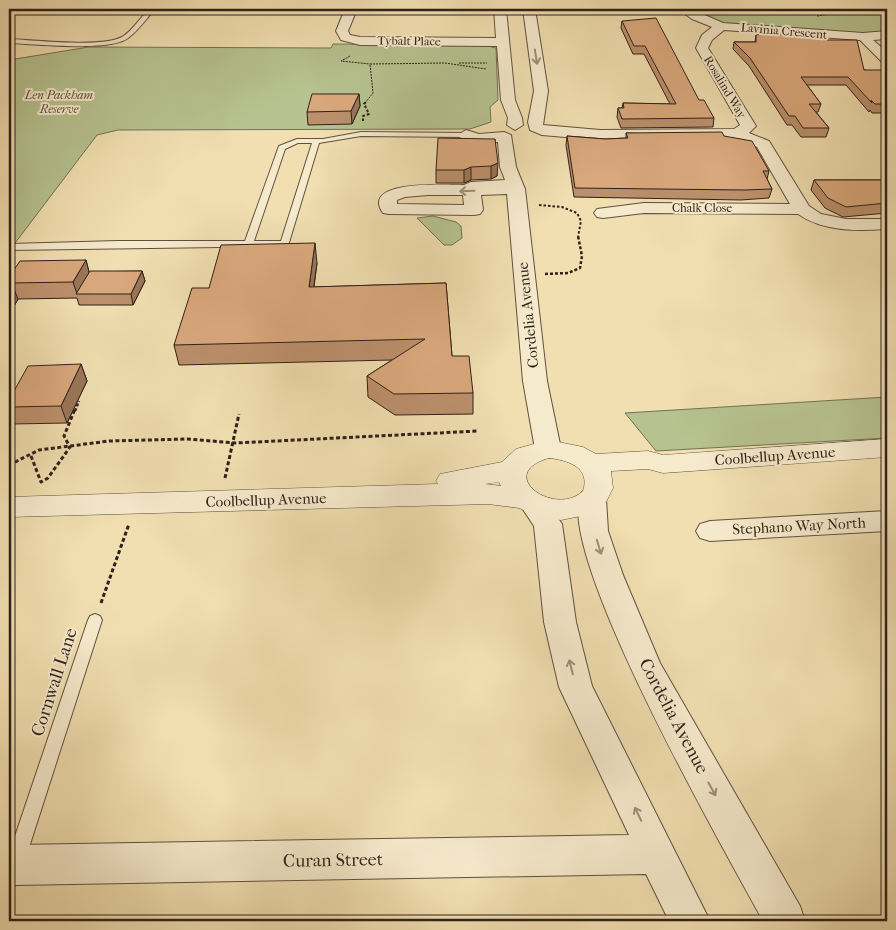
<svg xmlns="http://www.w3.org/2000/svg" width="896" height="930" font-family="'IM FELL French Canon',serif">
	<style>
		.green { fill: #b6c28f; stroke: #727154 }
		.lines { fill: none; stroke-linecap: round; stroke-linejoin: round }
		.service-casing { stroke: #60503f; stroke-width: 2 }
		.minor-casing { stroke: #60503f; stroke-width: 2 }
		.tertiary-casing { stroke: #60503f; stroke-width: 1 }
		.path-far3 { stroke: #2f2019; stroke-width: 1; stroke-dasharray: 2 1; stroke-linecap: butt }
		.path-far2 { stroke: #2f2019; stroke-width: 2; stroke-dasharray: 2.5 2; stroke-linecap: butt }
		.path-far1 { stroke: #2f2019; stroke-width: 2.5; stroke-dasharray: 3 2; stroke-linecap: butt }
		.path { stroke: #2f2019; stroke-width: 3; stroke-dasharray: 4 2.5; stroke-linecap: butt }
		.service { fill: #f6eacc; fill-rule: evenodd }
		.minor { fill: #f6eacc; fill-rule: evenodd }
		.tertiary { fill: #f6eacc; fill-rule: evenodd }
		.wall { fill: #bb906c; stroke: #2f2019 }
		.shaded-wall { fill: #997658; stroke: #2f2019 }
		.building { fill: #daa87d; stroke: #2f2019 }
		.oneway { stroke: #9c8f7b }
		.labels { text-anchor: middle; stroke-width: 4; stroke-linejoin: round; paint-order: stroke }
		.far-street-label { font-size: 12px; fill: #2f2019; stroke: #f6eacc }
		.far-park-label { font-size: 12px; font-style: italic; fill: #58513c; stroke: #f6eacc }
		.street-label { font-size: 15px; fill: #2f2019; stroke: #f6eacc }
		.near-street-label { font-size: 18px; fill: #2f2019; stroke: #f6eacc }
	</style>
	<rect width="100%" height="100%" fill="#f1dfb1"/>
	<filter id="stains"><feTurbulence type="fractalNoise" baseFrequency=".004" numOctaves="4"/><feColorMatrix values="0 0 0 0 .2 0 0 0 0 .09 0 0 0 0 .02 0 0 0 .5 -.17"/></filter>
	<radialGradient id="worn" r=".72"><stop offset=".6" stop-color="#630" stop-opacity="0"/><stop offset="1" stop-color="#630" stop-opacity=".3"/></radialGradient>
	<g class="green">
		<polygon points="691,9 887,9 887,32 858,35 722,24"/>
		<polygon points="333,44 483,45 496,48 498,100 490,107 491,122 470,129 118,130 97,135 9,251 9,60 89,47 331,48"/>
		<polygon points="433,216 456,222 461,226 462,238 452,245 444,245 417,218"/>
		<polygon points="887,397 887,438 656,451 625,413"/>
	</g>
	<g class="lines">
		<g class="service-casing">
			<g id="service">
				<path d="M149,9H155C147,18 138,31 128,38C110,52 34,44 9,43V39C35,40 101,48 122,37C132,31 141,17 149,9Z"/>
				<path d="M361,132L466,133L470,135L466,137L361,136L319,143L288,246L9,250V244L118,241H245L279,146L297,139H323ZM298,143H312L281,241H254L285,149Z"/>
				<polygon points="95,614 100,616 102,620 25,860 23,867 16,869 9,867 9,854 88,620 90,616"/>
			</g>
		</g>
		<g class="minor-casing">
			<g id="minor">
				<polygon points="345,9 357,9 348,31 350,35 360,37 496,38 494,9 506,9 515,100 522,118 523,125 515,130 507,125 508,118 501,100 497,46 360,45 341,40 336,31"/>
				<path d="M523,9H535L548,91L543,125L600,130L734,129L740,125L696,48L702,35L712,27L692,19L678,9H691L723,23L863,33L887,31V39L873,40L887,52V63L882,62L860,40L724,30L712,40L708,48L756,126L749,133L769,141L809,206L821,214L846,219H887V229C857,231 824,232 798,214L644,213L603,218L597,217L594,213L597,209L644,203L790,204L757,147L736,139L600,140L542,135L530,130L528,122L534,91Z"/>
				<path d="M466,130L479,134L504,132L511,135L516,167L525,189L547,381L561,449L557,455L548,457L539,455L535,449L523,381L507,194L481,195L483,210L480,214L474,215L389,214L383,213C359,179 449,185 464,185L471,182L505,180L500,167L498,142C485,143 466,146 458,135ZM428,195H463L464,205L397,204V200L405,197Z"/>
				<path d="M592,489L602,492L606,499L608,531L623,575L660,663L800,906L805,921H763C729,858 550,547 582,492Z"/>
				<polygon points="534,495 544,498 562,524 576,622 592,686 710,921 669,921 646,874 16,885 9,888 9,848 15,845 629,835 559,687 544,622 534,526 520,505 524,498"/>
				<polygon points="887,511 887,531 710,541 700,538 696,531 700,524 710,521"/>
			</g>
		</g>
		<g class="tertiary-casing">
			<path id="tertiary" d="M887,439V457L663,473L648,469L611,471L613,488L606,502L595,512L581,516L561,520L542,518L519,508L488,504L9,517V497L438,484L436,481L440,474L502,462L516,449L548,440L583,447L596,454L648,451L663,455ZM549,458C567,460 591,467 583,491C555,518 493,474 549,458ZM499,482L501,486L485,484Z"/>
		</g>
		<g class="path-far3">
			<polyline points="817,16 861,9"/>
			<polyline points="350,56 341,61 370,64"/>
			<polyline points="459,63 487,63"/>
			<polyline points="365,103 373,93 370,64 445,63 486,69"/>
		</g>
		<g class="path-far2">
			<polyline points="363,121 363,116 369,114 364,104 366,102"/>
			<polyline points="539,205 562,207 577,213 581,221 578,237"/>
		</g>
		<g class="path-far1">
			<polyline points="545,274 568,273 580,268 582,256 578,236"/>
			<polyline points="75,411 79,401"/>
		</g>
		<g class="path">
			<polyline points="31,456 41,482 48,478 70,447 64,436 75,409"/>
			<polyline points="9,465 39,450 109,441 187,439 236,443 478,431"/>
			<polyline points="225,478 239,414"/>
			<polyline points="101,603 129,524"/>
		</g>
		<use href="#service" class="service"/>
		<use href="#minor" class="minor"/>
		<use href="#tertiary" class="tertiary"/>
	</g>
	<g class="wall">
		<polygon points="622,21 699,100 714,118 713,127 621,128 617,117 618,108 622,108 623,103 670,104 644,54 633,54 621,28"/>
		<polygon points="756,35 864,70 887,73 887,113 872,113 870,110 869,112 846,85 807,85 821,104 818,112 816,112 829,128 826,137 801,137 792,125 787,125 749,66 733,49 734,42 755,42"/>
		<polygon points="359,94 360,106 352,124 308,125 307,112"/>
		<polygon points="626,133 724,136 769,171 767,179 772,189 769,198 741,200 574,197 566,145 567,136 605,139 626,138"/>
		<polygon points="495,139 497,176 491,179 471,180 464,183 436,183 436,170"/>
		<polygon points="814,180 887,180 887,213 843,217 825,208 811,190"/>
		<polygon points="86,260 89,272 142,271 145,281 133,305 79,305 77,298 18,299 9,315 9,277"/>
		<polygon points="317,263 314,287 446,283 452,356 473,393 473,414 395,415 368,397 367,376 392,360 179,365 174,345 209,288"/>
		<polygon points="81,364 87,381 67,423 12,424 9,417 9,400"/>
	</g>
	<g class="shaded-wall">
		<polygon points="359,94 360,106 352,124 351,111"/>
		<polygon points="498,163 497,176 491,179 491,166"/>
		<polygon points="471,167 471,180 464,183 464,170"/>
		<polygon points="315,243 317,263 311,307 309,287"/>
		<polygon points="86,260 90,276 77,294 73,282"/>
		<polygon points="142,271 145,281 133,305 131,294"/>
		<polygon points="12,284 18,299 9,315 9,290"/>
		<polygon points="81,364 87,381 67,423 61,406"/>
	</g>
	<g class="building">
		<polygon points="656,18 699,100 704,100 714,118 622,119 618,108 624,108 623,103 676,104 645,46 634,46 622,21"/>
		<polygon points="769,33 820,37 824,40 857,40 864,70 884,70 887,73 887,104 875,104 871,100 872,103 848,77 801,77 821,104 809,104 829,128 803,128 795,116 789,116 750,58 734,42 756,42 756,35"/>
		<polygon points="312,94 359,94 351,111 307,112"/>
		<polygon points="722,132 724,136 752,141 769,171 763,171 772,189 744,190 575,188 567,136 605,139 628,138 626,133"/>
		<polygon points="438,138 495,139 498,163 491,166 471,167 464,170 436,170"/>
		<polygon points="814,180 887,180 887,203 846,207 828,198"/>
		<polygon points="315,243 309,287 446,283 452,356 469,356 473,393 394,394 367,376 425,339 174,345 192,288 209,288 221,245"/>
		<polygon points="86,260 73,282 9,283 9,277 20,261"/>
		<polygon points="90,271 142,271 131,294 76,294"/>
		<polygon points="9,284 12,284 9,290"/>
		<polygon points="81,364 61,406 9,407 9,400 28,366"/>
	</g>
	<defs><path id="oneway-shaft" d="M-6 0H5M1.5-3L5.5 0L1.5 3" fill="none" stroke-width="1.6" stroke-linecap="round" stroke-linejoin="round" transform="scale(1.25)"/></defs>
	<g class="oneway">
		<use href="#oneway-shaft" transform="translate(536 57) rotate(81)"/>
		<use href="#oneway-shaft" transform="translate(467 191) rotate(178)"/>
		<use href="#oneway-shaft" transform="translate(599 547) rotate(73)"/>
		<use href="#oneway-shaft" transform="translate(571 667) rotate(-104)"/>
		<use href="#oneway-shaft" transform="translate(712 789) rotate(61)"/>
		<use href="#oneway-shaft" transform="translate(638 814) rotate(-116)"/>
	</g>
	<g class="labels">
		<g class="far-street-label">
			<text transform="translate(784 31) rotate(5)" y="4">Lavinia Crescent</text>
			<text transform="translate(409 41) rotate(1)" y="4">Tybalt Place</text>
			<text transform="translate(725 87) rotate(59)" y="4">Rosalind Way</text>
			<text x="702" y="212">Chalk Close</text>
		</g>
		<g class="far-park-label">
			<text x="59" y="99">Len Packham<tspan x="59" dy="14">Reserve</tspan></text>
		</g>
		<g class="street-label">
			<text transform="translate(528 315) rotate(-96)" y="5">Cordelia Avenue</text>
			<text transform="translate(775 456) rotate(-4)" y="5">Coolbellup Avenue</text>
			<text transform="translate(266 500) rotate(-2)" y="5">Coolbellup Avenue</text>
			<text transform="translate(799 526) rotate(-3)" y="5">Stephano Way North</text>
		</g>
		<g class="near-street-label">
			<text transform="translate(54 682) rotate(-72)" y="6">Cornwall Lane</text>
			<text transform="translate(674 716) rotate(62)" y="6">Cordelia Avenue</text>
			<text transform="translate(333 860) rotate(-1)" y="6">Curan Street</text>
		</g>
	</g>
	<rect width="896" height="930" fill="none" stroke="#f1dfb1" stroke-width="30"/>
	<rect x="10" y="10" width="876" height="910" fill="none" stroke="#2f2019" stroke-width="2.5"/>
	<rect x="15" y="15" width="866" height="900" fill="none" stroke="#2f2019"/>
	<rect width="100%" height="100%" filter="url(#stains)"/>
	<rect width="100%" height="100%" fill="url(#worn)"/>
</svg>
